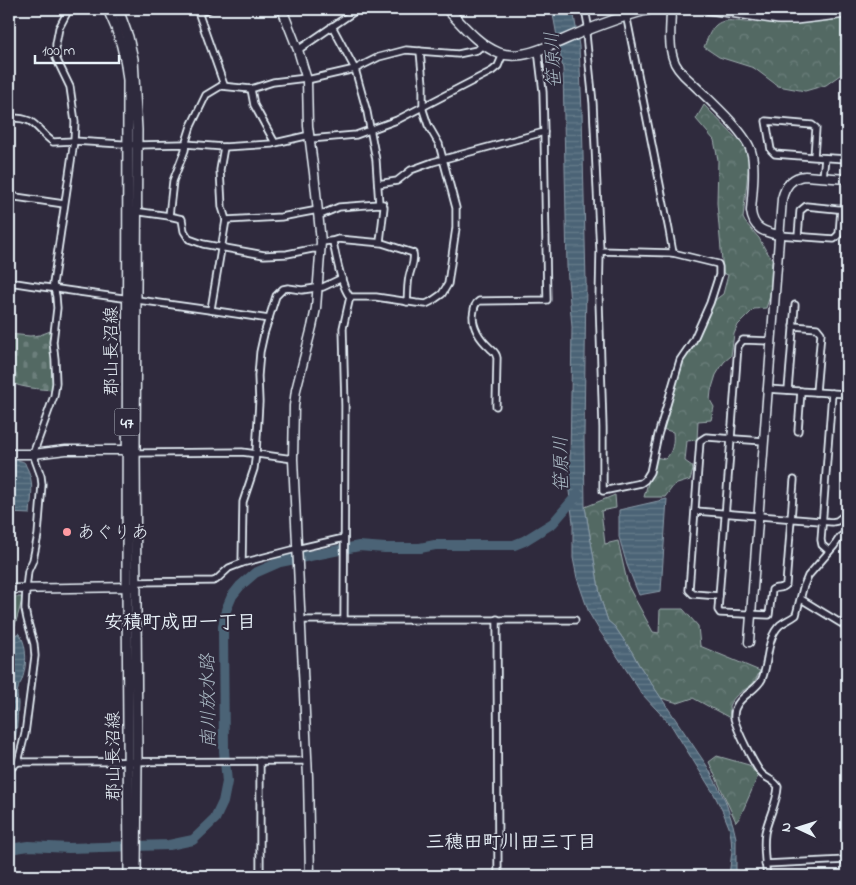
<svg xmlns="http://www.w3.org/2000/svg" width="856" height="885" font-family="'Indie Flower','Klee One',sans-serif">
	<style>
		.forest { fill: url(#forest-crowns); stroke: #9eadae }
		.cemetery { fill: url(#cemetery-stones); stroke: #9eadae }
		.park { fill: url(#park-tufts); stroke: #9eadae }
		.water { fill: url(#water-rules); stroke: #8a9caa }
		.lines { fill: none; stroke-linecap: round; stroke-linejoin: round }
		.river { stroke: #4c6476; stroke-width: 10 }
		.minor-casing { stroke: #e8f1f8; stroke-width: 9 }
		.tertiary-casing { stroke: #e8f1f8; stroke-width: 11 }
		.secondary-casing { stroke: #e8f1f8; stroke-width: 12 }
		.primary-casing { stroke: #e8f1f8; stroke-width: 12 }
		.minor { stroke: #2f2a3d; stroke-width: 5.5 }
		.tertiary { stroke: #2f2a3d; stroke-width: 8 }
		.secondary { stroke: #2f2a3d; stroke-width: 9 }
		.primary { stroke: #2f2a3d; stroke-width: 9 }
		.poi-dot { fill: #ff9aa2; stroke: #2f2a3d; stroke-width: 2 }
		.labels { text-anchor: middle; stroke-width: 4; stroke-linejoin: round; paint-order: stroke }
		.shield { fill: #2f2a3d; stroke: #b0b5c0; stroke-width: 1 }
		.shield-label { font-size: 16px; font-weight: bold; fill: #e8f1f8 }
		.street-label { font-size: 18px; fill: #e8f1f8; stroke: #2f2a3d }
		.poi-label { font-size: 18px; fill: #e8f1f8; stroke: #2f2a3d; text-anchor: start }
		.water-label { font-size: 19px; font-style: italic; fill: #aab9c4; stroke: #2f2a3d }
		.neighbourhood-label { font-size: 19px; font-weight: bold; fill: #e8f1f8; stroke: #2f2a3d }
	</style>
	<defs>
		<pattern id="forest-crowns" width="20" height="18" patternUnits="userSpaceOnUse" patternTransform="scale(1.25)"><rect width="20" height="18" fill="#536964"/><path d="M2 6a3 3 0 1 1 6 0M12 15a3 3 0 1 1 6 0" fill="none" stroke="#6c7f7b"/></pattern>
		<pattern id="cemetery-stones" width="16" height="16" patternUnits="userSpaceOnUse" patternTransform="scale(1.25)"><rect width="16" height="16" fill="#536964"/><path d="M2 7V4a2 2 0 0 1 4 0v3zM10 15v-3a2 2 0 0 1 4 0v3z" fill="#6c7f7b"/></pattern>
		<pattern id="park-tufts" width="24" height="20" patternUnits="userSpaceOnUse" patternTransform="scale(1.25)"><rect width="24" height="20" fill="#536964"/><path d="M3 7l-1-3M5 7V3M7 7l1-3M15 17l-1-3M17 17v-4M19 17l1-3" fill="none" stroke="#6c7f7b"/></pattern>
		<pattern id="water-rules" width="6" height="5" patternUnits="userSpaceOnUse" patternTransform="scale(1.25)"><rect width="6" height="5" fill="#4c6476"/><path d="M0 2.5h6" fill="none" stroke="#667b8a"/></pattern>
	</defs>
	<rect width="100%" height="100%" fill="#2f2a3d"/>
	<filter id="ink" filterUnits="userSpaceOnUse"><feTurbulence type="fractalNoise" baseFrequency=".02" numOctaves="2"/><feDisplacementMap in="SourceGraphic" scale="10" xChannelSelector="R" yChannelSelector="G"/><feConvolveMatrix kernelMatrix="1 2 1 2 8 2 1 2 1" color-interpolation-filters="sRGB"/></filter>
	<g filter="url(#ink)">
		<g class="forest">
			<path d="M766,9H847V70L826,85L805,91L778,86L754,68L719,57L704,47C707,40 710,30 716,25C728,15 746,26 760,21C760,21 765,17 766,16Z"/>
			<path d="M704,105L744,146L747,154L749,162L743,218L745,222L759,238L765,249L772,259L770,296L766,308L754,309L738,325L734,334L731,356L724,362L716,375L711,391L710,400L714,407L711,420L698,421L697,440L687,441L685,461L692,466L693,470L690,480L674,485L665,497H644L655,457L665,459C673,453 674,441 673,432L662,429L679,368L693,345L715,300L723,294L728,275L723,273L717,203L718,160L714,140L696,119Z"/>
			<polygon points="615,495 616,508 601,511 605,544 618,541 628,586 653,632 659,633 660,609 683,609 698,626 700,646 760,671 754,683 736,696 731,702 729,706 730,718 693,698 678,703 661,698 639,665 632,652 615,627 608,621 601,600 585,507"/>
			<polygon points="717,756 749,765 758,776 740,817 736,822 709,762"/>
		</g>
		<path class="cemetery" d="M53,330L54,390C38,389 23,388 9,382V334L30,336L40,335Z"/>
		<polygon class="park" points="9,597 23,597 15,625 9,627"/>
		<g class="water">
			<polygon points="552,9 573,9 579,46 582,112 586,282 584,436 585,507 601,600 608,621 615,627 632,652 639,665 707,766 725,800 733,825 736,838 736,876 729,876 732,851 731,837 729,827 723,812 714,794 671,725 642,694 612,648 601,633 589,613 577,578 573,558 573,523 568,483 570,462 572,327 567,267 563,69"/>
			<path d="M9,461C12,461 18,460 21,461C25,462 25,463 26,466C35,481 31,498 30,514L9,513Z"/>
			<polygon points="667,499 661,591 639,595 627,565 619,537 619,510"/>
			<path d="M12,625L15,628L12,632L15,635L19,633C28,646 27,668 21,682C19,686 19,684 18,689C16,694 18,699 18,704C17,719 18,741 9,753V626Z"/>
		</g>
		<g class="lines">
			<polyline class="river" points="9,849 29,846 69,848 169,845 193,840 215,819 223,802 227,782 224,751 223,627 226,610 232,596 240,586 255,573 280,562 359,546 385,548 420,548 435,545 514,545 524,541 553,523 578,494"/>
			<g class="minor-casing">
				<g id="minor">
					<polyline points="197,9 224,85"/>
					<polyline points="585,9 588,25 586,34 587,44 593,103 600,251 599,300 603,428 603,491 641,483 645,480 650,472 658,435 680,360 693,341 710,303 719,275 719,267 718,264 673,253 600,251"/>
					<polyline points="625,9 669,230 673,253"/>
					<polyline points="199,13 209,9"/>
					<polyline points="332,26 355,69 367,112 376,160 379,204 383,204 384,207 380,242"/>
					<polyline points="298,50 358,9"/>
					<polyline points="306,78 273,82 251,89 221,86 206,95 191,126 186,142 185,150 173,181 169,216 182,219 184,231 189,239 203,244 264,255 287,254 312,249 321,249"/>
					<polyline points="307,80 355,69 379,57 406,50 458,54 477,50 484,44"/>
					<polyline points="251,89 254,105 275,143"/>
					<path d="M9,118C37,117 34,128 53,142L74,141L137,145L185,144L224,147L272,144L275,143L310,135"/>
					<polyline points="310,139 356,135 397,120 492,71 498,66 503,54"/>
					<polyline points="814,157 775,154 771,150 766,121 812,125 816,128 814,157 847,159"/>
					<polyline points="823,177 825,158"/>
					<polyline points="378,184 397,181 411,170 433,162 544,132 543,92 538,50"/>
					<polyline points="9,196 64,204"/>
					<polyline points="134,211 169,216"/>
					<polyline points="318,216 339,207 379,204"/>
					<polyline points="226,220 281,217 318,210"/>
					<polyline points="779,235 834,239 839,234 841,209"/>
					<polyline points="798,236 800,211 806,206 847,210"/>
					<path d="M332,241L338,239L382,243L413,253C415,260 412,266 410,273C407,282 408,293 407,302"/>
					<path d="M321,242L331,241L333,242C336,256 341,286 350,297L343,328L345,406L344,620"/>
					<path d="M9,282C95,295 182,305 269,319"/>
					<polyline points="350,297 376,297 416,303 426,304 432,301 442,294 448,284 456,228 456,208 439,144 428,125 423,110 423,84 420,51"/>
					<polyline points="211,309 226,220 222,207 220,170 224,147"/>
					<polyline points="793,326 817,328 821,333 816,392"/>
					<path d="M771,341L743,340L738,346L718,610L720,613L769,615L772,590C776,586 782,590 786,585L794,480"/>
					<polyline points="767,389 847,394"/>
					<polyline points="788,390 795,305"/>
					<path d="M496,406L497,358C496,352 494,352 490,348C480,339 473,329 473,316C474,309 474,304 479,301L547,300L544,132"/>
					<polyline points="798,431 801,391"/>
					<polyline points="135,453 242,452 293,459"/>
					<polyline points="696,511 832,522 837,521 847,513"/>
					<polyline points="829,551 822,545 821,540 832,393"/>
					<polyline points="242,563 243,502 254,469 256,453 259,402 258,376 260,352 264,334 276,296 283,289 288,288 302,290 323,287 342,278"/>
					<polyline points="135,582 213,581 216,580 229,568 242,563 292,550 344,538"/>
					<polyline points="719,596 693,594 689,590 700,441 706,437 764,441"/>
					<polyline points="801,599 847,627"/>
					<polyline points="497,619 498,876"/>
					<polyline points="300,620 575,620"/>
					<polyline points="260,761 260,876"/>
					<polyline points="18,762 307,761"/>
					<polyline points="9,770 18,762 25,734 35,656 34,644 27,619 25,609 26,589 28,571 33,560 38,535 42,484 41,476 33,454 54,396 56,383 55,359 53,342 57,308 56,296 53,284 74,141 75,122 70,87 56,58 56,44 59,28 69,9"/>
					<polyline points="765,864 847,860"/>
					<path d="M767,876C765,862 763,847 765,833C768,818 777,803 778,787C775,780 766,779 761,773C753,763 737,730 734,718C734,714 734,710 736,707C741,695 756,691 762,679C769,663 766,638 780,625C785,621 791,619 796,615L803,588L808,576L834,546L840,537L847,532"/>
				</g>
			</g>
			<g class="tertiary-casing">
				<g id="tertiary">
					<polyline points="282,9 298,50 307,80 308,126 314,173 321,242 316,308 312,327 296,390 294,406 293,459 308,777 310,876"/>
					<path d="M671,9C671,24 668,43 673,58C675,67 684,76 691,82C707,98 745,131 751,151C756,165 752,195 751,211C753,229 764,232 779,235"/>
					<polyline points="9,454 33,454 66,450 133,450"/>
					<polyline points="9,589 132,587"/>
					<path d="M749,642L782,199C785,186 792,177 805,176L847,179"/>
				</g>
			</g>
			<g class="secondary-casing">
				<g id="secondary">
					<path d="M447,9C462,24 478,45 499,53C524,62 559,41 582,32C605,23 628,14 651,9"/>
					<polyline points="708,9 779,19 796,19 847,13"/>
				</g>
			</g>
			<g class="primary-casing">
				<g id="primary">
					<path d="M108,9C119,32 126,55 128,80L127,587L129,876"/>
					<polyline points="118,9 128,37 133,59 137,130 135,450 137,761 136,876"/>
				</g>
			</g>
			<use href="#minor" class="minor"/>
			<use href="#tertiary" class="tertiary"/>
			<use href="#secondary" class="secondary"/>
			<use href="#primary" class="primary"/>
		</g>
	</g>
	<circle class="poi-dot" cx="67" cy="532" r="5"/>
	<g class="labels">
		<rect class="shield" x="114.5" y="408.5" width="25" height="27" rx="4"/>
		<g class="shield-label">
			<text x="127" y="428">47</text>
		</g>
		<g class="street-label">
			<text transform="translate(111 351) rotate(-90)" y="6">郡山長沼線</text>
			<text transform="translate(113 756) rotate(-90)" y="6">郡山長沼線</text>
		</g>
		<g class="poi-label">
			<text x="77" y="538">あぐりあ</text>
		</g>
		<g class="water-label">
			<text transform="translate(552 60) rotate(-93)" y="7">笹原川</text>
			<text transform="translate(560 464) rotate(-91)" y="7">笹原川</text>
			<text transform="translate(207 701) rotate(-91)" y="7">南川放水路</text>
		</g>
		<g class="neighbourhood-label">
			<text x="180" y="628">安積町成田一丁目</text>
			<text x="511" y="848">三穂田町川田三丁目</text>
		</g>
	</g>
	<rect width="856" height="885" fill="none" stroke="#2f2a3d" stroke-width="30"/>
	<rect x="15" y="15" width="826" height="855" fill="none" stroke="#e8f1f8" stroke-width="2" filter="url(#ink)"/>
	<g transform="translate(798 828) rotate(274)" stroke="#2f2a3d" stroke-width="4" paint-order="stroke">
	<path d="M0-4L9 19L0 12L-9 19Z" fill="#e8f1f8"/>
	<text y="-8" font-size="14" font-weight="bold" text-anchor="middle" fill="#e8f1f8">N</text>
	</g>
	<path d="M35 55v8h84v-8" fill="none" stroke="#e8f1f8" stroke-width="2.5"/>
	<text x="42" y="55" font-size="15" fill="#e8f1f8" stroke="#2f2a3d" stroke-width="4" paint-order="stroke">100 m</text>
</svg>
